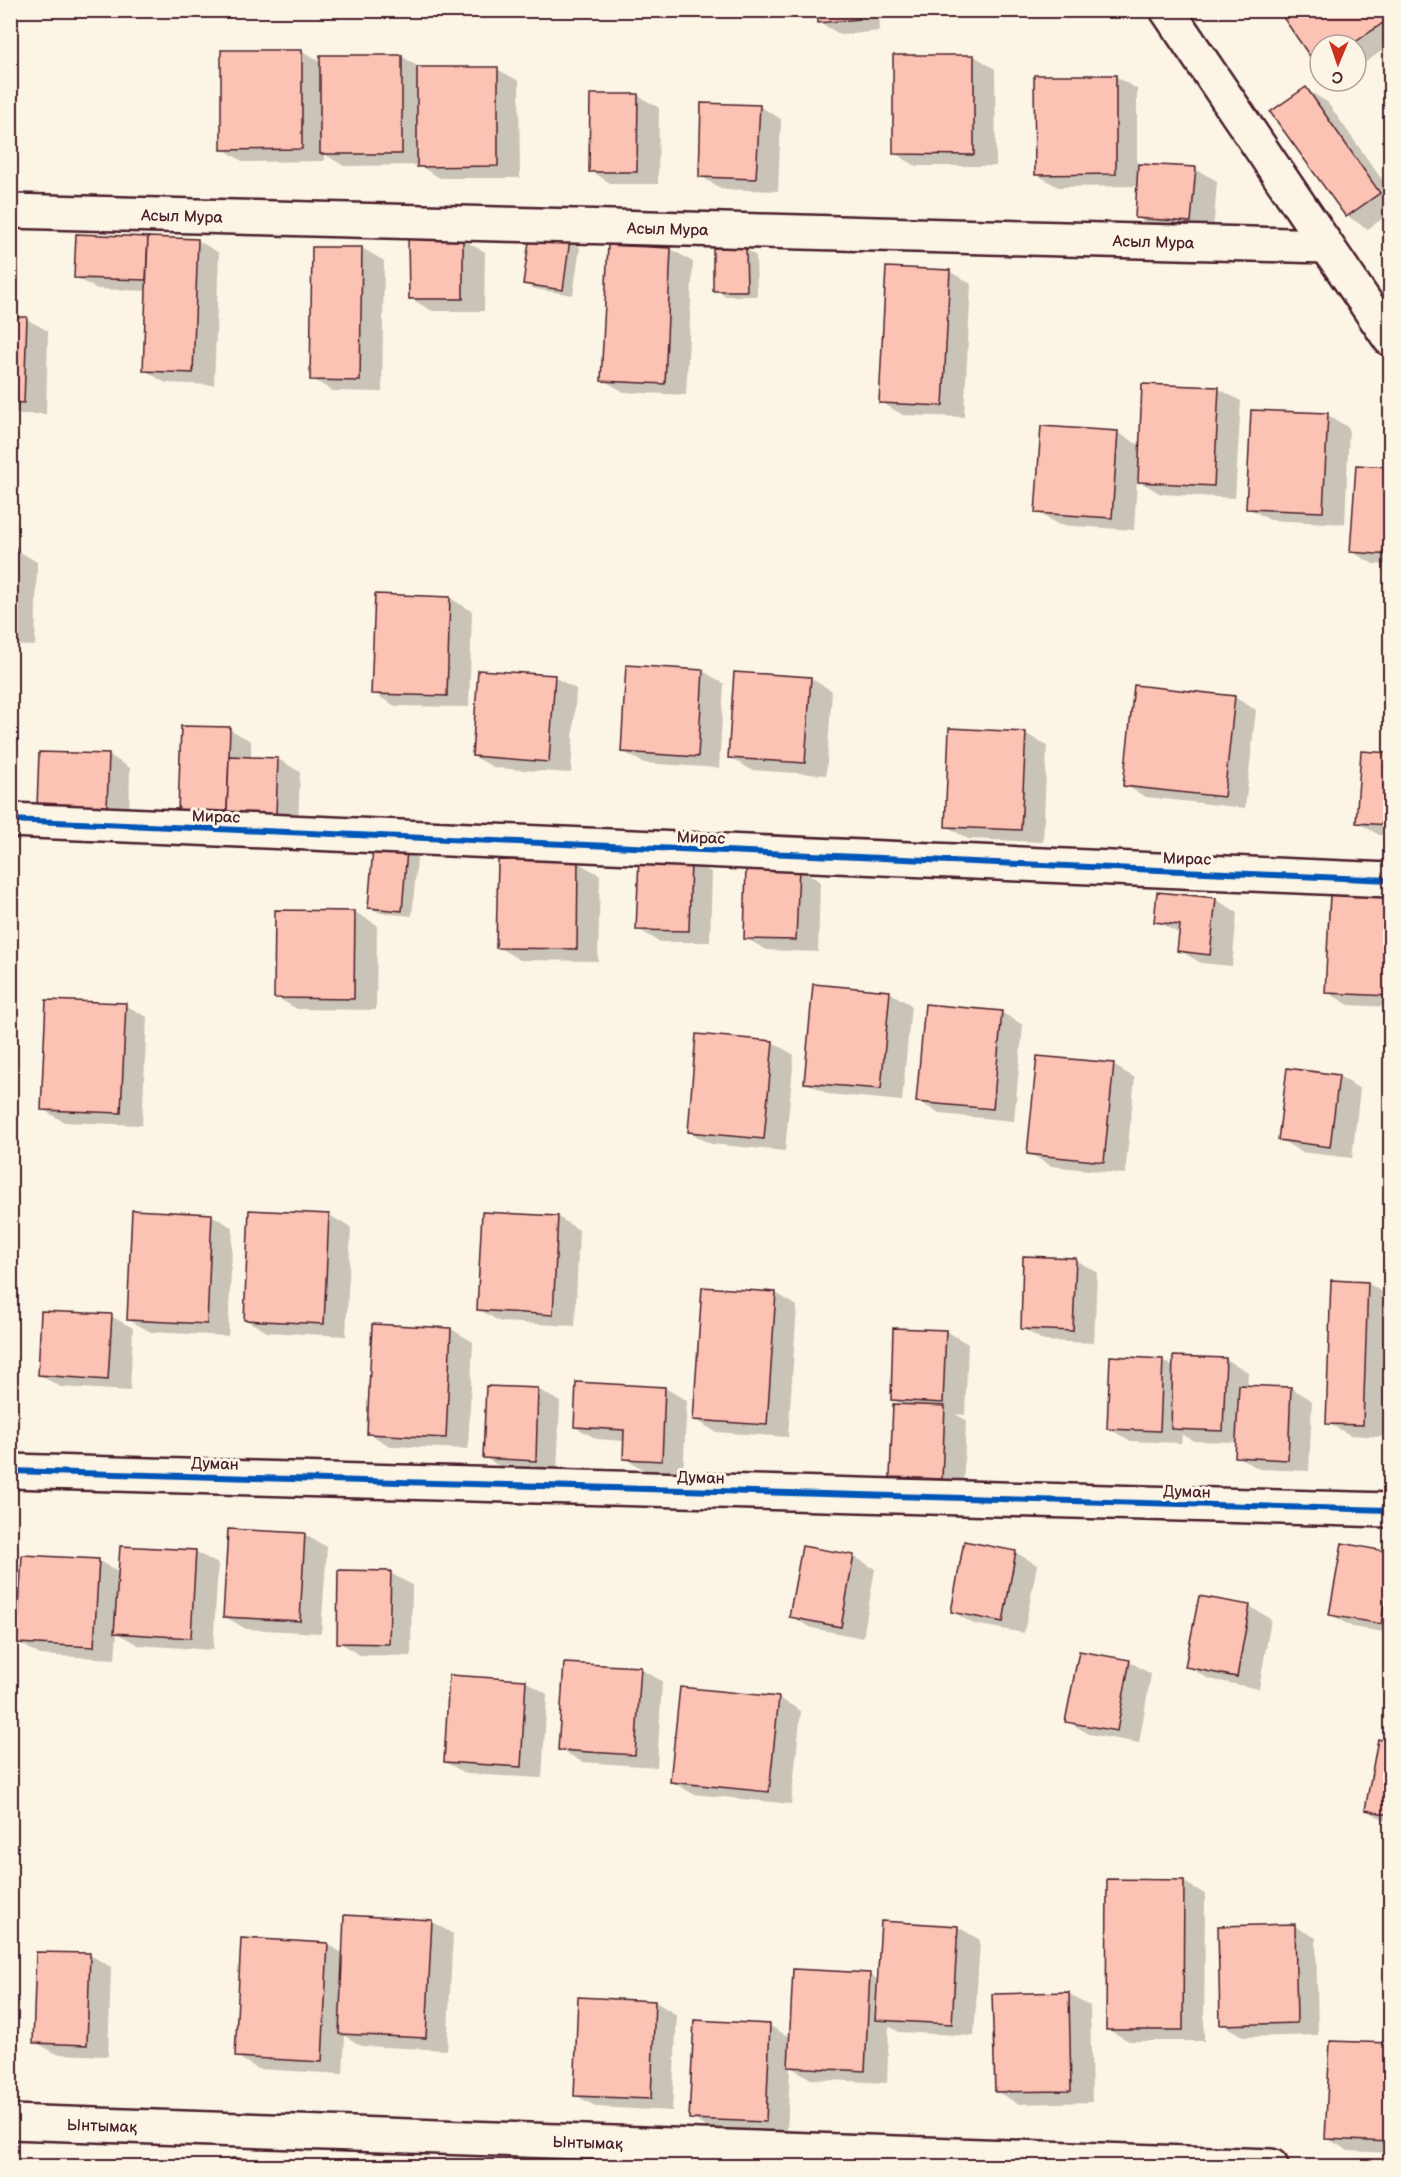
<svg xmlns="http://www.w3.org/2000/svg" width="1401" height="2177" font-family="'Balsamiq Sans',sans-serif">
	<style>
		.shadow { fill: #0003 }
		.building { fill: #fcc2b3; stroke: #4a1f2b; stroke-width: 1.5 }
		.lines { fill: none; stroke-linecap: round; stroke-linejoin: round }
		.street-casing { stroke: #4a1f2b; stroke-width: 38 }
		.street { stroke: #fcf5e5; stroke-width: 33 }
		.cycleway-casing { stroke: #fcf5e5; stroke-width: 10 }
		.cycleway { stroke: #0057b8; stroke-width: 6 }
		.labels { text-anchor: middle; stroke-width: 6; stroke-linejoin: round; paint-order: stroke }
		.street-label { font-size: 16px; fill: #4a1f2b; stroke: #fcf5e5 }
	</style>
	<rect width="100%" height="100%" fill="#fcf5e5"/>
	<filter id="ink" filterUnits="userSpaceOnUse"><feTurbulence type="fractalNoise" baseFrequency=".0167" numOctaves="2"/><feDisplacementMap in="SourceGraphic" scale="12" xChannelSelector="R" yChannelSelector="G"/><feConvolveMatrix kernelMatrix="1 2 1 2 8 2 1 2 1" color-interpolation-filters="sRGB"/></filter>
	<g filter="url(#ink)">
		<g class="shadow">
			<polygon points="818,10 879,10 880,31 841,35 819,22"/>
			<polygon points="1280,10 1390,10 1390,45 1356,69 1356,45 1320,45 1320,67"/>
			<polygon points="302,51 322,63 401,56 422,69 497,69 519,81 520,178 440,178 418,165 344,166 324,154 324,161 244,162 223,149"/>
			<polygon points="974,56 995,69 996,166 916,166 894,153"/>
			<polygon points="1115,76 1137,89 1137,165 1195,169 1217,181 1213,234 1158,230 1136,217 1138,186 1058,187 1036,174"/>
			<polygon points="1306,89 1327,102 1390,191 1390,213 1368,229 1347,216"/>
			<polygon points="637,95 659,108 658,184 612,184 591,171"/>
			<polygon points="759,106 781,119 778,191 722,189 700,176"/>
			<polygon points="77,236 197,240 219,253 214,385 166,383 144,370 147,291 97,289 75,277"/>
			<polygon points="463,240 485,252 484,311 432,311 410,298"/>
			<polygon points="569,241 580,247 573,295 535,289 524,283"/>
			<polygon points="610,246 671,249 693,262 686,395 624,392 603,380"/>
			<polygon points="362,248 384,261 382,392 333,391 312,379"/>
			<polygon points="746,249 756,256 757,296 726,296 715,290"/>
			<polygon points="949,271 971,284 964,417 903,415 881,402"/>
			<polygon points="10,318 26,319 48,331 46,414 10,414"/>
			<polygon points="1219,389 1241,401 1235,498 1161,494 1137,480 1134,530 1059,525 1037,512 1118,433 1141,446"/>
			<polygon points="1328,415 1349,428 1345,524 1270,520 1248,508"/>
			<polygon points="1357,467 1390,469 1390,565 1373,564 1351,551"/>
			<polygon points="10,549 15,549 37,562 35,646 10,645"/>
			<polygon points="450,598 472,611 469,707 395,706 373,693"/>
			<polygon points="703,671 724,684 719,768 644,763 622,751"/>
			<polygon points="554,677 576,689 571,773 495,768 473,756"/>
			<polygon points="810,678 832,691 826,775 751,770 729,757"/>
			<polygon points="1234,697 1256,710 1245,808 1146,797 1124,785"/>
			<polygon points="229,729 251,741 251,758 278,759 300,772 298,827 201,823"/>
			<polygon points="1025,733 1047,746 1043,842 968,839 946,826"/>
			<polygon points="1362,752 1390,754 1390,835 1379,835 1357,822"/>
			<polygon points="109,755 130,768 129,820 61,818"/>
			<polygon points="407,852 417,858 412,916 380,913 369,907"/>
			<polygon points="691,860 712,873 710,942 660,942 638,929"/>
			<polygon points="578,863 600,875 598,961 520,960 498,947"/>
			<polygon points="798,869 820,881 818,952 767,950 745,938"/>
			<polygon points="1331,896 1390,898 1390,1007 1349,1005 1327,992"/>
			<polygon points="1215,899 1237,912 1232,966 1201,963 1179,950 1180,934 1156,921"/>
			<polygon points="277,911 355,912 377,925 376,1010 297,1009 276,997"/>
			<polygon points="889,992 911,1005 902,1101 828,1094 806,1082"/>
			<polygon points="125,1005 147,1017 142,1125 64,1122 42,1109"/>
			<polygon points="1001,1012 1023,1025 1014,1121 940,1114 918,1101"/>
			<polygon points="772,1042 794,1055 785,1151 711,1144 689,1132"/>
			<polygon points="1113,1065 1135,1078 1125,1174 1051,1166 1029,1153"/>
			<polygon points="1339,1076 1360,1089 1352,1158 1301,1152 1280,1139"/>
			<polygon points="10,1211 14,1213 10,1306"/>
			<polygon points="211,1215 233,1228 228,1336 151,1332 129,1320"/>
			<polygon points="329,1215 351,1228 346,1336 267,1332 246,1320"/>
			<polygon points="558,1217 579,1230 575,1326 500,1322 479,1309"/>
			<polygon points="1075,1260 1097,1272 1094,1343 1044,1341 1022,1328"/>
			<polygon points="1367,1283 1389,1296 1384,1437 1350,1435 1328,1423"/>
			<polygon points="776,1293 797,1306 788,1437 716,1432 694,1419"/>
			<polygon points="111,1316 133,1328 130,1391 61,1387 39,1375"/>
			<polygon points="451,1329 473,1342 468,1449 390,1446 368,1433"/>
			<polygon points="895,1330 946,1331 968,1344 965,1415 955,1414 966,1420 963,1491 913,1488 891,1476 905,1406 892,1399"/>
			<polygon points="1226,1359 1248,1372 1247,1387 1291,1388 1312,1401 1309,1471 1259,1469 1237,1456 1238,1442 1194,1441 1182,1434 1181,1443 1131,1441 1109,1429 1163,1361 1174,1367"/>
			<polygon points="577,1383 665,1388 687,1401 683,1473 646,1471 624,1458 625,1441 597,1439 575,1427"/>
			<polygon points="538,1389 560,1402 557,1473 506,1470 484,1457"/>
			<polygon points="230,1531 305,1535 327,1547 321,1633 246,1629 224,1616"/>
			<polygon points="1343,1545 1390,1553 1390,1633 1352,1627 1330,1614"/>
			<polygon points="196,1552 218,1564 213,1650 138,1645 117,1633 115,1659 40,1655 18,1642 99,1561 120,1573"/>
			<polygon points="1015,1552 1037,1565 1024,1633 974,1624 953,1612"/>
			<polygon points="853,1556 875,1569 863,1638 812,1628 790,1616"/>
			<polygon points="390,1573 412,1585 411,1656 360,1655 339,1642"/>
			<polygon points="1200,1598 1250,1607 1271,1619 1259,1689 1209,1679 1187,1666"/>
			<polygon points="1130,1662 1151,1674 1139,1743 1089,1734 1067,1721"/>
			<polygon points="640,1669 662,1681 657,1767 582,1762 560,1749"/>
			<polygon points="525,1681 547,1694 542,1778 467,1774 445,1762"/>
			<polygon points="681,1688 779,1698 801,1711 791,1804 693,1794 671,1781"/>
			<polygon points="1379,1741 1390,1743 1390,1823 1366,1810"/>
			<polygon points="1184,1882 1205,1894 1204,2041 1129,2041 1107,2029"/>
			<polygon points="431,1921 453,1934 447,2050 362,2046 345,2036 343,2074 258,2069 236,2056 327,1944 344,1954"/>
			<polygon points="1294,1926 1316,1938 1318,2035 1244,2037 1222,2024"/>
			<polygon points="958,1927 980,1940 974,2036 899,2032 889,2026 887,2083 811,2079 790,2067 787,2134 713,2131 691,2118 770,2026 791,2038 869,1975 879,1980"/>
			<polygon points="90,1955 111,1967 108,2056 57,2054 35,2042"/>
			<polygon points="1068,1993 1090,2006 1092,2102 1018,2104 996,2091"/>
			<polygon points="580,1999 655,2002 677,2015 672,2111 597,2107 575,2095"/>
			<polygon points="1331,2042 1390,2045 1390,2153 1348,2151 1327,2138"/>
			<polygon points="234,2159 286,2163 293,2166 233,2166"/>
		</g>
		<g class="building">
			<polygon points="817,10 858,10 859,19 818,23"/>
			<polygon points="1278,10 1385,10 1390,18 1351,45 1320,45 1320,66 1318,68"/>
			<polygon points="221,50 302,50 302,149 221,150"/>
			<rect x="320" y="55" width="82" height="99"/>
			<polygon points="893,55 974,55 974,155 893,154"/>
			<polygon points="417,67 498,67 498,166 417,167"/>
			<polygon points="1034,75 1116,75 1116,174 1035,175"/>
			<polygon points="1306,87 1380,193 1346,217 1270,112"/>
			<polygon points="590,94 638,94 637,172 589,172"/>
			<polygon points="701,103 760,105 756,179 699,177"/>
			<polygon points="1138,164 1196,167 1191,222 1135,218"/>
			<polygon points="76,234 148,237 146,280 74,278"/>
			<polygon points="530,235 570,239 563,290 523,284"/>
			<polygon points="148,237 198,239 193,373 143,371"/>
			<polygon points="408,238 463,238 463,299 409,299"/>
			<polygon points="608,245 671,248 665,384 601,381"/>
			<polygon points="312,247 362,247 360,381 310,380"/>
			<polygon points="713,248 746,248 747,291 713,291"/>
			<polygon points="886,267 950,270 943,406 879,403"/>
			<polygon points="10,317 27,317 24,403 10,402"/>
			<polygon points="1142,384 1219,387 1214,486 1138,482"/>
			<polygon points="1251,410 1328,413 1323,512 1246,509"/>
			<polygon points="1041,426 1118,431 1112,518 1035,513"/>
			<polygon points="1356,465 1390,467 1390,555 1350,552"/>
			<polygon points="10,548 16,548 13,634 10,634"/>
			<polygon points="375,594 450,597 447,696 371,694"/>
			<polygon points="626,665 703,670 698,757 621,752"/>
			<polygon points="478,670 555,675 549,762 472,756"/>
			<polygon points="734,672 811,677 805,763 728,758"/>
			<polygon points="1134,685 1235,696 1224,797 1123,786"/>
			<polygon points="181,726 230,727 227,813 178,812"/>
			<polygon points="949,728 1026,732 1021,830 945,827"/>
			<polygon points="1361,751 1390,753 1390,825 1356,823"/>
			<polygon points="39,752 109,754 107,808 37,807"/>
			<polygon points="229,756 278,758 276,815 227,813"/>
			<polygon points="373,848 407,850 402,911 368,908"/>
			<polygon points="639,857 691,859 689,931 636,930"/>
			<polygon points="498,860 578,861 577,949 496,948"/>
			<polygon points="746,866 799,867 796,940 744,939"/>
			<polygon points="1157,892 1216,898 1210,955 1177,951 1180,925 1154,922"/>
			<polygon points="1330,894 1390,897 1390,996 1325,993"/>
			<polygon points="275,910 355,911 354,999 274,998"/>
			<polygon points="813,984 890,991 881,1089 804,1083"/>
			<polygon points="46,1000 126,1003 121,1113 41,1110"/>
			<polygon points="925,1004 1002,1011 993,1109 916,1102"/>
			<polygon points="696,1034 773,1041 764,1139 688,1132"/>
			<polygon points="1037,1056 1114,1063 1104,1162 1027,1154"/>
			<polygon points="1287,1068 1339,1075 1330,1147 1278,1140"/>
			<polygon points="132,1210 212,1214 207,1324 127,1320"/>
			<polygon points="249,1210 329,1214 324,1324 244,1320"/>
			<polygon points="482,1212 558,1216 553,1315 477,1310"/>
			<polygon points="1023,1256 1076,1258 1073,1331 1021,1329"/>
			<polygon points="1331,1280 1368,1282 1363,1425 1326,1424"/>
			<polygon points="702,1287 776,1292 767,1425 693,1420"/>
			<polygon points="41,1311 112,1314 108,1380 38,1375"/>
			<polygon points="372,1324 451,1328 446,1438 367,1434"/>
			<polygon points="893,1328 946,1330 943,1403 891,1400"/>
			<polygon points="1110,1356 1163,1359 1160,1431 1107,1429"/>
			<polygon points="1173,1356 1226,1358 1223,1431 1171,1429"/>
			<polygon points="576,1382 665,1387 662,1461 623,1459 624,1430 574,1427"/>
			<polygon points="1239,1385 1291,1387 1288,1460 1235,1457"/>
			<polygon points="486,1386 538,1388 536,1461 483,1458"/>
			<polygon points="893,1404 945,1406 942,1479 890,1477"/>
			<polygon points="228,1529 305,1533 300,1621 223,1617"/>
			<polygon points="964,1541 1016,1551 1003,1622 951,1612"/>
			<polygon points="1342,1543 1390,1552 1390,1570 1381,1624 1329,1615"/>
			<polygon points="120,1546 196,1550 191,1638 114,1633"/>
			<polygon points="802,1546 854,1555 841,1627 789,1617"/>
			<polygon points="22,1555 99,1559 94,1647 17,1643"/>
			<polygon points="338,1570 391,1571 389,1644 337,1643"/>
			<polygon points="1199,1596 1250,1605 1237,1677 1185,1667"/>
			<polygon points="1079,1651 1130,1660 1117,1731 1065,1722"/>
			<polygon points="564,1663 641,1667 635,1755 558,1750"/>
			<polygon points="449,1675 526,1680 521,1767 444,1762"/>
			<polygon points="680,1687 779,1697 769,1792 670,1782"/>
			<polygon points="1378,1739 1390,1742 1390,1815 1365,1810"/>
			<polygon points="1107,1879 1184,1880 1183,2030 1106,2030"/>
			<polygon points="344,1915 432,1920 426,2038 339,2034"/>
			<polygon points="881,1921 958,1926 952,2024 875,2020"/>
			<polygon points="1295,1924 1297,2023 1220,2025 1218,1926"/>
			<polygon points="241,1938 328,1943 322,2062 235,2057"/>
			<polygon points="36,1952 90,1953 87,2045 33,2043"/>
			<polygon points="793,1969 870,1973 865,2071 788,2067"/>
			<polygon points="1069,1992 1071,2091 995,2092 992,1994"/>
			<polygon points="578,1997 655,2001 651,2099 574,2096"/>
			<polygon points="694,2020 770,2024 766,2122 689,2119"/>
			<polygon points="1330,2041 1390,2043 1390,2142 1325,2139"/>
			<polygon points="232,2158 286,2161 286,2166 232,2166"/>
		</g>
		<g class="lines">
			<g class="street-casing">
				<g id="street">
					<polyline points="1167,10 1390,339"/>
					<path id="s1" d="M10,211L1326,246"/>
					<polyline points="10,820 1390,880"/>
					<polyline points="10,1471 1390,1510"/>
					<path id="s2" d="M10,2122L1271,2166"/>
				</g>
			</g>
			<use href="#street" class="street"/>
			<g class="cycleway-casing">
				<g id="cycleway">
					<polyline points="10,820 1390,880"/>
					<polyline points="10,1471 1390,1510"/>
				</g>
			</g>
			<use href="#cycleway" class="cycleway"/>
		</g>
	</g>
	<g class="labels">
		<g class="street-label">
			<text dy="6" stroke="none"><textPath href="#s1" startOffset="172">Асыл Мура</textPath></text>
			<text dy="6" stroke="none"><textPath href="#s1" startOffset="658">Асыл Мура</textPath></text>
			<text dy="6" stroke="none"><textPath href="#s1" startOffset="1144">Асыл Мура</textPath></text>
			<text transform="translate(216 816) rotate(2)" y="6">Мирас</text>
			<text transform="translate(701 837) rotate(2)" y="6">Мирас</text>
			<text transform="translate(1187 858) rotate(2)" y="6">Мирас</text>
			<text transform="translate(215 1463) rotate(2)" y="6">Думан</text>
			<text transform="translate(701 1477) rotate(2)" y="6">Думан</text>
			<text transform="translate(1187 1491) rotate(2)" y="6">Думан</text>
			<text dy="6" stroke="none"><textPath href="#s2" startOffset="92">Ынтымақ</textPath></text>
			<text dy="6" stroke="none"><textPath href="#s2" startOffset="578">Ынтымақ</textPath></text>
		</g>
	</g>
	<rect width="1401" height="2177" fill="none" stroke="#fcf5e5" stroke-width="36"/>
	<rect x="18" y="18" width="1365" height="2141" fill="none" stroke="#4a1f2b" stroke-width="2" filter="url(#ink)"/>
	<g transform="translate(1338 63) rotate(182)"><circle r="28" fill="#fcf5e5" stroke="#b59f9b" stroke-width="1.5"/>
	<path d="M0-4.5L10 22L0 15L-10 22Z" fill="#c8321e"/>
	<text y="-9" font-size="16" font-weight="bold" text-anchor="middle" fill="#4a1f2b">С</text>
	</g>
</svg>
